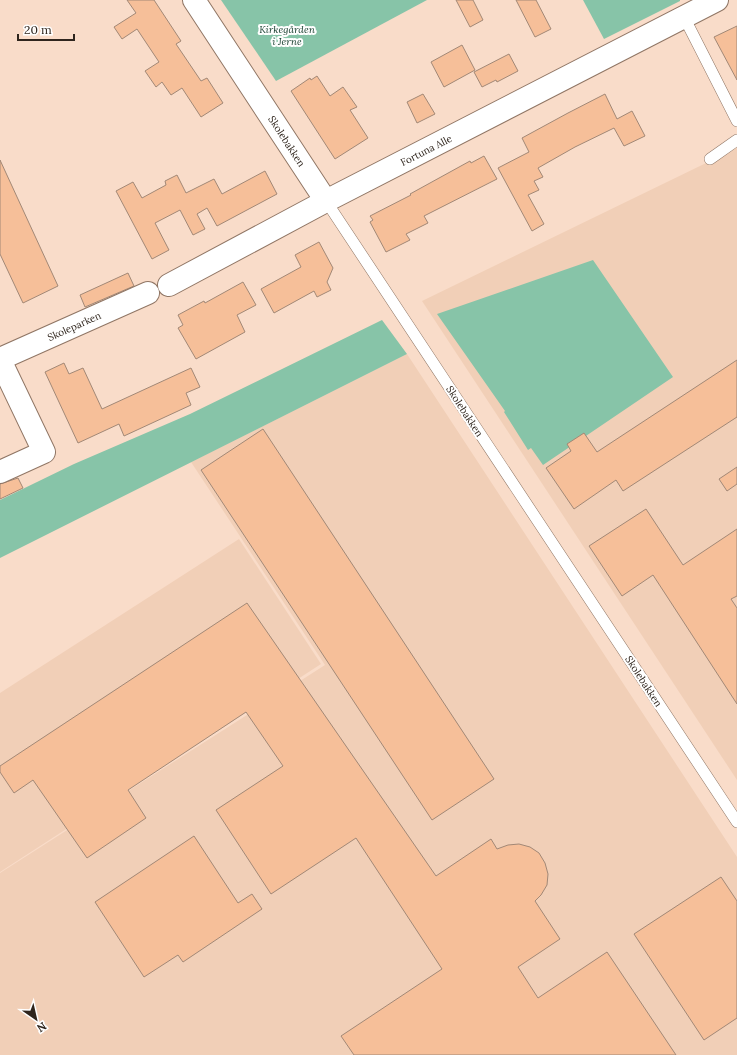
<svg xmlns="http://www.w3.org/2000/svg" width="737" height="1055" font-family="Lora,serif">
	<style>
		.built { fill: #f1cfb7 }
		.green { fill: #87c4a8 }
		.building { fill: #f6bf99; stroke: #a28876 }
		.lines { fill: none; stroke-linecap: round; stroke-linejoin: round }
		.lane-casing { stroke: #907665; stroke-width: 12 }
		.street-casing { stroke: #907665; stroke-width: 24 }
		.secondary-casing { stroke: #907665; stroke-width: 24 }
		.lane { stroke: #fff; stroke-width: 11 }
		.street { stroke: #fff; stroke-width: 22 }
		.secondary { stroke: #fff; stroke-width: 22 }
		.labels { text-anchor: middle; stroke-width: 4; stroke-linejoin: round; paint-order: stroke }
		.park-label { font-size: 10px; font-style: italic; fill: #183f2f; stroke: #fff }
		.street-label { font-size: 10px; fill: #2f251d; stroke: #fff }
	</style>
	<rect width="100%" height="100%" fill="#f9dcc9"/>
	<g class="built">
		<polygon points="737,148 737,780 422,301"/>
		<polygon points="407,354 737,857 737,1055 0,1055 0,873 325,665 191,462"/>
		<polygon points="239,539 321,664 0,872 0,693"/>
	</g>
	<g class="green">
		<polygon points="221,0 427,0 276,81"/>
		<polygon points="583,0 680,0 680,1 604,39"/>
		<polygon points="593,260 673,377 543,465 531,448 528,450 504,412 505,411 437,314"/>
		<polygon points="382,320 407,354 0,558 0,500 74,464 190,414"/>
	</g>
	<g class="building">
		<polygon points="127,0 154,0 181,41 176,44 201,81 207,78 223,103 201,117 182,88 171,95 162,82 156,87 145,71 159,62 137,29 122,39 114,27 136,13"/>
		<polygon points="456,0 473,0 483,20 470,27"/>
		<polygon points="516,0 536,0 551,29 535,37"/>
		<polygon points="737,26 737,80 714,37"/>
		<polygon points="462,45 475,70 444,87 431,62"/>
		<polygon points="509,54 518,71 497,82 496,80 482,87 474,72"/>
		<polygon points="317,76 330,96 343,87 357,107 350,110 368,138 335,159 291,91 310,78 311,80"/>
		<polygon points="423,94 435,114 417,123 407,102"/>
		<polygon points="605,94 617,119 632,111 645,136 624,146 614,128 575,147 538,168 543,177 534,181 539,190 528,195 544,224 532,231 498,168 529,152 522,138 568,113"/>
		<polygon points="484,156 497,179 424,216 428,223 406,234 410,240 386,252 370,222 373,220 370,216 411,195 410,194 470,161 471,163"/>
		<polygon points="0,160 58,286 23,303 0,254"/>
		<polygon points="265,171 277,194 217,226 207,208 197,214 205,229 193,235 180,210 155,223 169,250 152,259 116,191 133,182 142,198 166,185 165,181 177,175 186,193 214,179 222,194"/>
		<polygon points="319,242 333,268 327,282 331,290 317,297 314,291 274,313 261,289 301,267 295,255"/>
		<polygon points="128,273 134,286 85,307 80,295"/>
		<polygon points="243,282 256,305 237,315 245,332 196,359 178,328 183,325 178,315 204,301 205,303"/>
		<polygon points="737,360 737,417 623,491 616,480 574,509 546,468 571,451 567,444 584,433 597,452"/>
		<polygon points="64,363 69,374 83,368 102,409 191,368 200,387 186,393 191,405 124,436 119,424 78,443 45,372"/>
		<polygon points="263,429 494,779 432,820 201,470"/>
		<polygon points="737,467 737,484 727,491 719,479"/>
		<polygon points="18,478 23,488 0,499 0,484"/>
		<polygon points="646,509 683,565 737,529 737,596 731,599 737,608 737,704 653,575 622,596 589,546"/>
		<polygon points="247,603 436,876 491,839 497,849 508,845 519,844 530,847 539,853 545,863 548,874 547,885 541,895 535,901 560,939 518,967 538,998 607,952 676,1055 354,1055 341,1036 442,969 356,838 271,894 216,810 283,766 246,712 128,790 146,818 87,858 33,780 14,793 0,772 0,766"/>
		<polygon points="194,836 238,903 252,894 262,909 183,962 178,955 144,977 95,902"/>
		<polygon points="721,877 737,901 737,1018 704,1040 634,934"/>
	</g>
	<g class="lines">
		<g class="lane-casing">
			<g id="lane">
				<polyline points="684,17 737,121"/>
				<polyline points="710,159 737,140"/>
				<polyline points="326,201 737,822"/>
			</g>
		</g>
		<g class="street-casing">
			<g id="street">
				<polyline points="169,285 326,201 717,0"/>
				<polyline points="0,359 148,293"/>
				<polyline points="0,360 44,452 0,472"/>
			</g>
		</g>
		<g class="secondary-casing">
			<polyline id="secondary" points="194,0 326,201"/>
		</g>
		<use href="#lane" class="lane"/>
		<use href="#street" class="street"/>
		<use href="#secondary" class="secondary"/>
	</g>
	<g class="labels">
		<g class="park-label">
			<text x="287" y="33">Kirkegården<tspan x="287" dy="12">i Jerne</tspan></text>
		</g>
		<g class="street-label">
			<text transform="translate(287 141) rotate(57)" y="4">Skolebakken</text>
			<text transform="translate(426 150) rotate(-27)" y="4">Fortuna Alle</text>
			<text transform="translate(74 326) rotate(-24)" y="4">Skoleparken</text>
			<text transform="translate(465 411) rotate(57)" y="4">Skolebakken</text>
			<text transform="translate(644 681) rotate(57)" y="4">Skolebakken</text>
		</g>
	</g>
	<g transform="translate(36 1019) rotate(146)" stroke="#ffffff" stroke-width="3" paint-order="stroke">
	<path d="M0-3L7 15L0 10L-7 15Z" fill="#2f251d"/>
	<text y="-6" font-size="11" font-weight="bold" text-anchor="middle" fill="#2f251d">N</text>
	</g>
	<path d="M18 34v6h56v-6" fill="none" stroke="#2f251d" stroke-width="2"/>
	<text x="24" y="34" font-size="12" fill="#2f251d" stroke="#ffffff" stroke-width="3" paint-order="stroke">20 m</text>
</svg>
